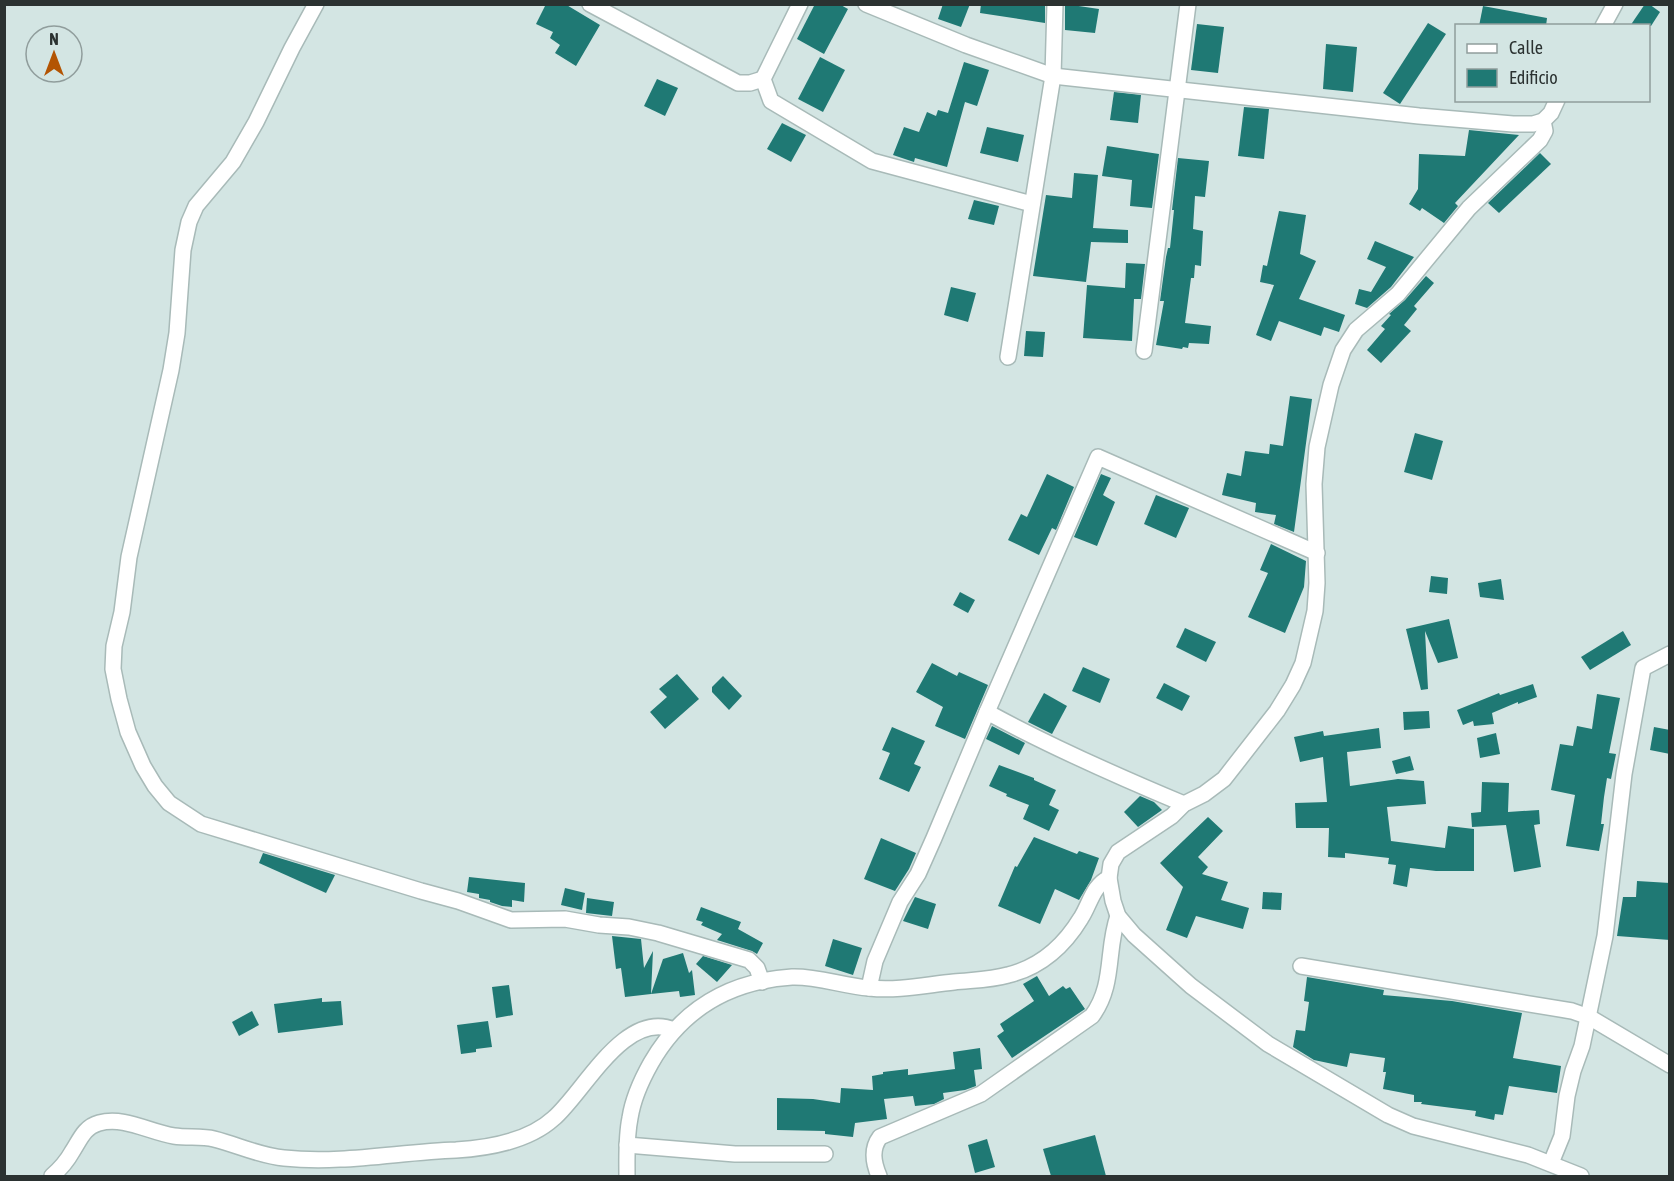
<svg xmlns="http://www.w3.org/2000/svg" width="1674" height="1181" font-family="'Asap Condensed',sans-serif">
	<style>
		.building { fill: #1f7974 }
		.lines { fill: none; stroke-linecap: round; stroke-linejoin: round }
		.minor-casing { stroke: #a8bab8; stroke-width: 18 }
		.minor { stroke: #fff; stroke-width: 15 }
	</style>
	<rect width="100%" height="100%" fill="#d3e5e3"/>
	<g class="building">
		<polygon points="546,4 565,4 600,25 576,66 555,53 560,45 550,38 553,32 536,24"/>
		<polygon points="815,4 839,4 848,9 824,54 797,39"/>
		<polygon points="943,4 970,4 961,27 938,19"/>
		<polygon points="981,4 1045,4 1045,23 980,13"/>
		<polygon points="1065,4 1099,9 1095,33 1065,30"/>
		<polygon points="1645,4 1649,4 1660,12 1651,26 1630,26"/>
		<polygon points="1483,6 1547,18 1546,26 1479,26"/>
		<polygon points="1428,23 1446,34 1400,104 1383,93"/>
		<polygon points="1197,24 1224,27 1218,73 1191,70"/>
		<polygon points="1326,44 1357,47 1353,92 1323,89"/>
		<polygon points="820,57 845,70 823,112 798,99"/>
		<polygon points="964,62 989,70 977,106 965,102 947,167 915,158 914,162 893,155 904,127 919,132 927,112 936,116 938,110 948,113"/>
		<polygon points="657,79 678,88 665,116 644,106"/>
		<polygon points="1114,92 1141,95 1138,123 1110,120"/>
		<polygon points="1244,107 1269,109 1264,159 1238,156"/>
		<polygon points="782,123 806,135 791,162 767,149"/>
		<polygon points="987,127 1024,135 1018,162 980,153"/>
		<polygon points="1469,130 1519,135 1455,203 1458,206 1444,223 1422,208 1420,211 1409,204 1418,189 1419,154 1465,156"/>
		<polygon points="1107,146 1159,154 1152,208 1130,206 1132,180 1102,176"/>
		<polygon points="1540,153 1551,164 1499,213 1488,203"/>
		<polygon points="1178,158 1209,161 1205,197 1195,196 1193,229 1203,231 1201,266 1195,265 1194,278 1191,278 1185,323 1211,326 1209,344 1189,343 1188,348 1183,347 1182,349 1156,345 1164,301 1160,301 1166,257 1168,248 1170,248 1174,210 1172,210"/>
		<polygon points="1074,173 1098,175 1093,228 1128,230 1128,243 1091,242 1086,282 1033,276 1046,195 1072,198"/>
		<polygon points="974,200 999,206 994,225 968,219"/>
		<polygon points="1279,211 1306,215 1300,254 1316,261 1299,299 1345,315 1339,332 1324,327 1321,336 1279,321 1271,341 1256,335 1274,285 1260,282 1263,265 1267,266"/>
		<polygon points="1375,241 1414,257 1391,287 1367,308 1355,304 1359,289 1371,292 1386,267 1367,259"/>
		<polygon points="1126,263 1145,264 1141,299 1134,299 1132,341 1083,338 1087,285 1125,288"/>
		<polygon points="1426,276 1434,283 1414,306 1417,309 1404,325 1411,331 1381,363 1367,350 1385,329 1381,326 1391,315 1389,314 1405,300"/>
		<polygon points="951,287 976,293 968,322 944,315"/>
		<polygon points="1026,331 1045,332 1043,357 1024,356"/>
		<polygon points="1290,396 1312,399 1294,532 1274,524 1276,515 1255,512 1256,503 1222,495 1227,473 1241,476 1245,451 1269,454 1270,444 1283,446"/>
		<polygon points="1415,433 1443,441 1432,480 1404,472"/>
		<polygon points="1047,474 1074,487 1056,530 1052,528 1039,555 1008,540 1021,514 1027,517"/>
		<polygon points="1101,474 1111,478 1103,495 1115,502 1097,546 1074,537"/>
		<polygon points="1156,495 1189,508 1176,538 1144,524"/>
		<polygon points="1271,544 1306,561 1304,587 1285,633 1248,617 1268,573 1260,570"/>
		<polygon points="1431,576 1448,578 1447,594 1429,592"/>
		<polygon points="1501,579 1504,600 1480,597 1478,583"/>
		<polygon points="960,592 975,600 968,613 953,605"/>
		<polygon points="1449,619 1458,658 1438,663 1425,631 1428,689 1421,690 1406,629"/>
		<polygon points="1185,628 1216,642 1206,662 1176,647"/>
		<polygon points="1623,631 1631,645 1590,670 1581,657"/>
		<polygon points="932,663 957,676 959,672 988,685 965,739 935,726 943,707 916,692"/>
		<polygon points="1083,667 1110,679 1100,703 1072,691"/>
		<polygon points="677,674 699,699 665,729 650,712 667,697 659,689"/>
		<polygon points="723,676 742,696 729,710 712,692 712,687"/>
		<polygon points="1164,683 1190,696 1182,711 1156,698"/>
		<polygon points="1533,684 1537,697 1518,704 1518,702 1492,713 1494,724 1474,726 1473,721 1463,725 1457,710 1499,693 1500,695"/>
		<polygon points="1044,693 1067,706 1052,734 1028,722"/>
		<polygon points="1597,694 1620,698 1609,753 1616,754 1611,779 1607,778 1604,797 1601,824 1604,824 1599,851 1566,846 1575,795 1551,790 1560,744 1573,746 1577,726 1592,729"/>
		<polygon points="1429,711 1430,728 1404,730 1403,712"/>
		<polygon points="992,726 1025,743 1019,755 986,739"/>
		<polygon points="892,727 925,741 914,764 921,767 909,792 879,779 890,753 882,750"/>
		<polygon points="1654,727 1670,730 1670,754 1650,750"/>
		<polygon points="1379,728 1381,748 1347,752 1350,786 1398,779 1424,781 1426,804 1387,807 1391,841 1445,848 1448,826 1474,829 1474,871 1436,871 1410,868 1407,887 1393,884 1396,865 1388,864 1389,858 1345,853 1345,858 1328,857 1329,828 1296,828 1295,803 1327,802 1323,757 1300,762 1294,737 1323,731 1324,736"/>
		<polygon points="1496,733 1500,754 1480,758 1477,738"/>
		<polygon points="1410,756 1414,770 1396,774 1392,761"/>
		<polygon points="999,765 1034,778 1034,780 1056,790 1049,805 1059,810 1049,831 1023,819 1029,805 1006,796 1007,794 989,786"/>
		<polygon points="1482,782 1509,783 1508,812 1539,810 1540,824 1534,825 1541,867 1514,872 1506,825 1472,827 1471,813 1481,812"/>
		<polygon points="1140,796 1154,802 1162,810 1138,827 1124,812"/>
		<polygon points="1208,817 1223,831 1198,857 1208,867 1202,874 1228,882 1221,900 1249,908 1243,929 1196,916 1187,938 1166,930 1183,887 1160,863"/>
		<polygon points="1034,837 1077,854 1079,851 1099,858 1091,880 1079,900 1055,889 1040,924 998,906 1015,866 1017,867"/>
		<polygon points="881,838 916,853 909,869 895,891 864,879"/>
		<polygon points="263,853 335,875 326,893 259,863"/>
		<polygon points="469,877 525,883 524,902 512,900 512,907 502,906 490,902 490,900 479,898 479,894 467,892"/>
		<polygon points="1637,881 1670,883 1670,940 1617,936 1623,897 1636,897"/>
		<polygon points="565,888 585,893 582,910 561,905"/>
		<polygon points="1263,892 1282,893 1281,910 1262,909"/>
		<polygon points="915,897 936,904 928,929 903,921"/>
		<polygon points="587,898 614,902 612,916 586,913"/>
		<polygon points="701,907 741,922 738,929 763,943 757,954 752,951 717,940 722,934 701,925 703,922 696,920"/>
		<polygon points="612,936 641,939 644,968 653,951 651,994 625,997 621,968 616,969"/>
		<polygon points="833,939 862,948 853,975 825,966"/>
		<polygon points="683,953 689,973 692,970 695,995 680,997 679,991 651,994 663,959"/>
		<polygon points="703,956 732,965 717,982 696,964"/>
		<polygon points="1037,976 1049,996 1063,986 1066,989 1070,987 1085,1009 1012,1058 997,1036 1004,1031 1000,1024 1034,1001 1023,984"/>
		<polygon points="1307,977 1384,990 1383,995 1452,1001 1522,1013 1513,1058 1561,1066 1557,1093 1509,1086 1503,1115 1495,1114 1494,1120 1475,1116 1476,1111 1421,1104 1422,1102 1414,1102 1414,1095 1383,1089 1386,1072 1383,1072 1385,1058 1350,1053 1347,1067 1314,1060 1293,1047 1296,1030 1305,1031 1309,1002 1304,1001"/>
		<polygon points="509,985 513,1015 496,1018 492,987"/>
		<polygon points="322,998 322,1002 341,1001 343,1025 278,1033 274,1004"/>
		<polygon points="252,1011 259,1025 239,1036 232,1022"/>
		<polygon points="488,1021 492,1047 476,1049 476,1052 461,1054 457,1025"/>
		<polygon points="980,1048 982,1069 974,1070 976,1086 965,1090 943,1093 944,1099 934,1104 915,1106 913,1096 884,1099 887,1119 855,1123 853,1137 825,1134 825,1131 777,1130 777,1098 813,1099 840,1103 841,1088 873,1090 872,1076 883,1074 883,1072 908,1069 908,1075 955,1069 953,1052"/>
		<polygon points="1095,1135 1106,1176 1051,1176 1043,1149"/>
		<polygon points="987,1139 995,1167 975,1173 968,1145"/>
	</g>
	<g class="lines">
		<g class="minor-casing">
			<g id="minor">
				<polyline points="316,4 292,48 256,122 233,162 196,206 189,222 183,250 177,333 171,370 129,557 122,612 114,646 113,669 119,699 128,732 143,766 155,786 169,803 201,824 421,891 458,901 511,920 565,919 599,925 629,927 658,933 749,960 757,968 762,982"/>
				<polyline points="590,4 738,83 750,83 763,79"/>
				<polyline points="800,4 763,79 771,101 872,161 1032,204"/>
				<polyline points="866,4 966,45 1053,76 1419,116 1513,124 1533,124 1543,121 1551,113 1557,100"/>
				<polyline points="1603,26 1615,4"/>
				<polyline points="1543,121 1545,131 1540,140 1469,208 1398,294 1356,330 1343,350 1331,385 1317,447 1314,484 1317,583 1315,611 1303,663 1293,685 1277,711 1224,779 1204,794 1184,804 1172,816 1118,852 1111,864 1109,878 1113,901 1118,916 1134,935 1191,986 1268,1044 1388,1115 1413,1126 1528,1155 1581,1176"/>
				<polyline points="1144,351 1188,4"/>
				<polyline points="1008,357 1053,76 1055,4"/>
				<polyline points="987,712 1098,457 1317,553"/>
				<polyline points="1301,966 1572,1011 1589,1017 1670,1065"/>
				<path d="M869,988L875,961L900,902L918,874L934,838L987,712C1051,747 1117,776 1184,804"/>
				<polyline points="627,1145 735,1154 825,1154"/>
				<polyline points="1551,1163 1562,1136 1567,1096 1573,1071 1582,1046 1605,936 1624,774 1643,668 1670,654"/>
				<path d="M52,1176C60,1169 67,1161 72,1152C80,1140 84,1127 99,1123C124,1116 149,1132 174,1136C187,1138 202,1136 214,1139C238,1145 260,1156 284,1158C342,1164 399,1152 456,1150C489,1148 529,1141 554,1118C584,1092 625,1009 674,1030"/>
				<path d="M627,1176C627,1157 626,1137 630,1118C633,1098 642,1079 651,1063C682,1009 730,981 792,977C817,976 843,986 869,988C898,991 925,985 954,982C972,980 991,980 1008,975C1041,967 1064,946 1081,918C1090,904 1093,885 1109,878"/>
				<path d="M879,1176C873,1162 871,1149 880,1137L981,1094L1092,1016C1115,985 1106,950 1118,916"/>
			</g>
		</g>
		<use href="#minor" class="minor"/>
	</g>
	<rect width="1674" height="1181" fill="none" stroke="#2b3231" stroke-width="12"/>
	<rect x="1455" y="24" width="195" height="78" fill="#d3e5e3" stroke="#909d9c" stroke-width="1.5"/>
	<rect x="1467" y="44" width="30" height="9" fill="#ffffff" stroke="#909d9c" stroke-width="1.5"/>
	<text x="1509" y="54" font-size="18" fill="#2b3231">Calle</text>
	<rect x="1467" y="69" width="30" height="18" fill="#1f7974" stroke="#909d9c" stroke-width="1.5"/>
	<text x="1509" y="84" font-size="18" fill="#2b3231">Edificio</text>
	<g transform="translate(54 54)"><circle r="28" fill="#d3e5e3" stroke="#909d9c" stroke-width="1.5"/>
	<path d="M0-4.5L10 22L0 15L-10 22Z" fill="#b35403"/>
	<text y="-9" font-size="16" font-weight="bold" text-anchor="middle" fill="#2b3231">N</text>
	</g>
</svg>
